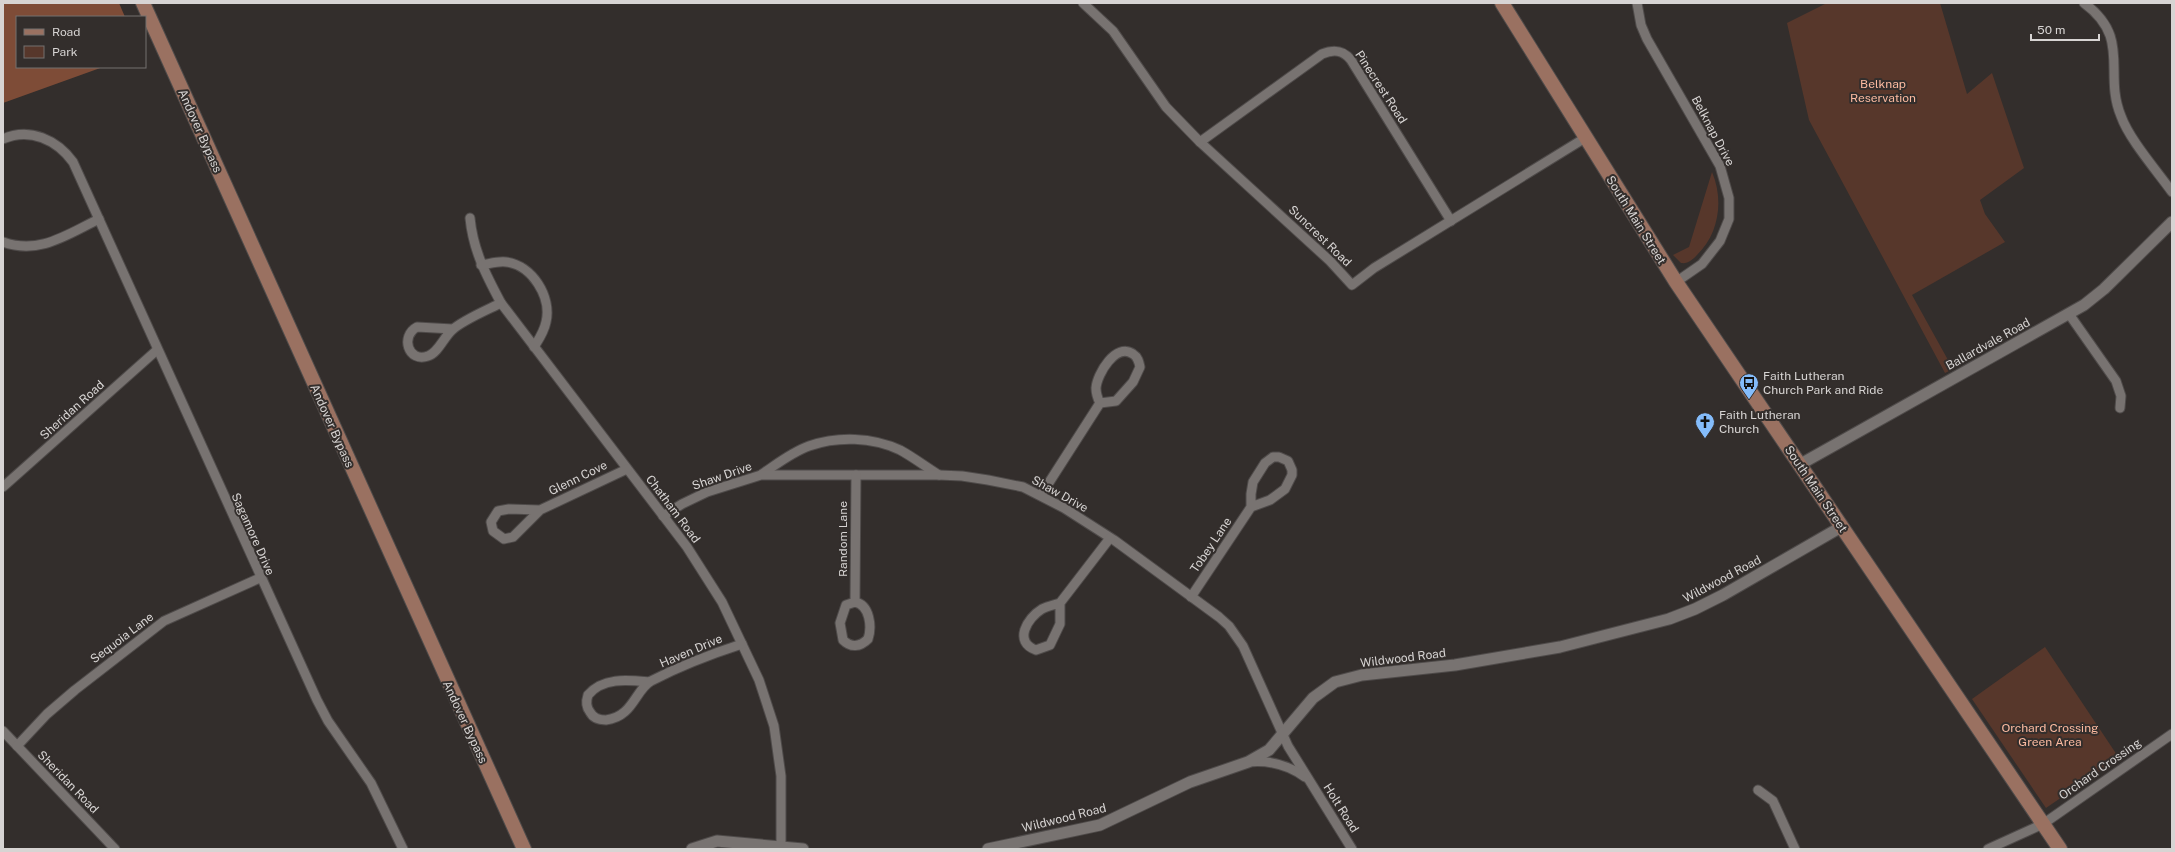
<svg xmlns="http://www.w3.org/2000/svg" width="2175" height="852" font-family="'Public Sans',sans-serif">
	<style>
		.green { fill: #57372b }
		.forest { fill: #7e4c37 }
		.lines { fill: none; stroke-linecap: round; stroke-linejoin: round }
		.minor-casing { stroke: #4f4b4a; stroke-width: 11 }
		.tertiary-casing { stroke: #4f4b4a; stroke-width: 13 }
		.primary-casing { stroke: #4f4b4a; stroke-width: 16 }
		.minor { stroke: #787371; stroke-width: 9 }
		.tertiary { stroke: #787371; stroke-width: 11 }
		.primary { stroke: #9a7161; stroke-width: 14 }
		.labels { text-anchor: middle; stroke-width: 4; stroke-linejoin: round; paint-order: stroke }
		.park-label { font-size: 12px; fill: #fcbaa0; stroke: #332e2c }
		.street-label { font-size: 12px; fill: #d7d4d3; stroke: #332e2c }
		.poi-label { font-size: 12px; fill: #d7d4d3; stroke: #332e2c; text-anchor: start }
	</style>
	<rect width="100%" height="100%" fill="#332e2c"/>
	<g class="green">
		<polygon points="1827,3 1940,3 1967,94 1992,73 2024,168 1980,200 1985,214 2005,242 1912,295 1953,369 1945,373 1809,120 1787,23"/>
		<path d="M1712,172C1724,200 1719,234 1697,255C1692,260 1688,264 1681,263L1673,255L1689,247Z"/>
		<polygon points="2045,647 2119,758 2046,808 1972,699"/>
	</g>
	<polygon class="forest" points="3,3 119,3 125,17 17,17 17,67 103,67 3,103"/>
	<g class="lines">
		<g class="minor-casing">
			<g id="minor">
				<polyline points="1083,3 1113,31 1166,107 1200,142 1330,261 1352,285 1374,268 1585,138"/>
				<polyline points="1637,3 1641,25 1647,39 1720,166 1729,198 1729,219 1720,241 1702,264 1676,282"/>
				<path d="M2084,3C2132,38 2103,73 2121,116C2129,139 2157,171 2172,192"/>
				<path d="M3,139C30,127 57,140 73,162L317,700L328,721L371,783L403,849"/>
				<path d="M1200,142L1322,54C1334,49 1343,50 1351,60L1451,221"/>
				<path d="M470,218C473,250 486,275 501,303L687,547L722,602L759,680L774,726L781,776V846"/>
				<path d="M3,242C39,255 66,235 99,219"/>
				<path d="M481,265C489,264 497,261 506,262C532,265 552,297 546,322C544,332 539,339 534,347"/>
				<polyline points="2069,314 2116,381 2121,396 2120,408"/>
				<path d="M453,329L417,327C400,336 408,363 428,356C438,353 444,337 452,330C463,320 487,310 501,303"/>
				<path d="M762,474C777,464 792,452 809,446C838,436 872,437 900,450C913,457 926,467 939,475"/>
				<polyline points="3,487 157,350"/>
				<path d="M1041,495L1100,403C1098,399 1096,393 1096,388C1097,374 1116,342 1133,354C1138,357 1139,362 1140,367L1133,382L1116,401L1100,403"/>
				<polyline points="540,510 509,509 498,511 491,522 493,531 504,539 513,537 540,510 627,469"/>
				<polyline points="663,516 682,504 707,492 761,475 939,475 962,476 988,480 1023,487 1064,508 1114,540 1219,617 1229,626 1243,646 1288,746 1352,849"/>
				<polyline points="1191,597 1251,507 1270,500 1285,489 1292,475 1292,470 1288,461 1279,457 1273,457 1265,463 1253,482 1251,494 1251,507"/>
				<path d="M855,602C870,605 872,627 868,639C860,647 851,648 843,640L840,623L846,605L855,602L856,475"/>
				<path d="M1060,603C1054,605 1048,606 1042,609C1027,618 1013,642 1036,650L1050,645L1060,624V603L1110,538"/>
				<path d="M649,682C628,680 603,677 588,695C586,701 586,707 590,712C593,718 599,720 606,720C633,717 635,690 651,681C680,666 711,654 742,644"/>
				<polyline points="3,731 115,849"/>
				<polyline points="17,746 47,714 75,690 164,621 260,578"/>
				<path d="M1249,762C1270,760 1288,765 1305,777"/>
				<polyline points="1758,790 1773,801 1795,849"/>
				<polyline points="1988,849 2043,824 2172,734"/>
			</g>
		</g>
		<g class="tertiary-casing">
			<g id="tertiary">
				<polyline points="1799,465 2084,305 2104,289 2172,222"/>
				<polyline points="692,849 717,841 803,849"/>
				<polyline points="988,849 1100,825 1190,782 1248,762 1269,750 1313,698 1335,682 1362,675 1455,665 1560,647 1669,619 1695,609 1723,595 1841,527"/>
			</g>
		</g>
		<g class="primary-casing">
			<g id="primary">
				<polyline points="143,3 524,849"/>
				<polyline points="1502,3 1676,282 2060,849"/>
			</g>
		</g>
		<use href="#minor" class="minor"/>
		<use href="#tertiary" class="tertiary"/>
		<use href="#primary" class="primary"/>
	</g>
	<defs>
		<g id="bus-pin" transform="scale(1)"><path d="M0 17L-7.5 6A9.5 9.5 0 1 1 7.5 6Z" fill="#84bcfb" stroke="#332e2c"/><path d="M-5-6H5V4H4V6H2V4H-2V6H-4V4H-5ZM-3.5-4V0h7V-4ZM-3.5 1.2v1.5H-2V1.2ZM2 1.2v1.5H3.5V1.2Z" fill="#111"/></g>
		<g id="church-pin" transform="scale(1)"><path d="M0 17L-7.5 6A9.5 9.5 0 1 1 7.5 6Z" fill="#84bcfb" stroke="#332e2c"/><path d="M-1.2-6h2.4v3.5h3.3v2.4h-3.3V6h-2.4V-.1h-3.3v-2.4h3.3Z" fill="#111"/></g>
	</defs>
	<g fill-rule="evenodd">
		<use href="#bus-pin" x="1749" y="383"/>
		<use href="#church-pin" x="1705" y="422"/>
	</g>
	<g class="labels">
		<g class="park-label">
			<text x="1883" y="88">Belknap<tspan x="1883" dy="14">Reservation</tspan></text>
			<text x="2050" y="732">Orchard Crossing<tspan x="2050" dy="14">Green Area</tspan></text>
		</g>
		<g class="street-label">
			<text transform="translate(1381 87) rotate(57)" y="4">Pinecrest Road</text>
			<text transform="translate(200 131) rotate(66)" y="4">Andover Bypass</text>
			<text transform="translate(1713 131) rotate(62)" y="4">Belknap Drive</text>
			<text transform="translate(1636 220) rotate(58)" y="4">South Main Street</text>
			<text transform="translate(1320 236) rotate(44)" y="4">Suncrest Road</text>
			<text transform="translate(1988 344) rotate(-29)" y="4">Ballardvale Road</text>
			<text transform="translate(72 410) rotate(-42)" y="4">Sheridan Road</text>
			<text transform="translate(332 426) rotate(66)" y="4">Andover Bypass</text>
			<text transform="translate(722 476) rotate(-19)" y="4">Shaw Drive</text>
			<text transform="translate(578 478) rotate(-26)" y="4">Glenn Cove</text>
			<text transform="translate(1816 489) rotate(56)" y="4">South Main Street</text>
			<text transform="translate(1060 494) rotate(29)" y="4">Shaw Drive</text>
			<text transform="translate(673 509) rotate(53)" y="4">Chatham Road</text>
			<text transform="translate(253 534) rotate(66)" y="4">Sagamore Drive</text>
			<text transform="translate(843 539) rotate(-90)" y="4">Random Lane</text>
			<text transform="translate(1211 545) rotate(-56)" y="4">Tobey Lane</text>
			<text transform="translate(1722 579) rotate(-28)" y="4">Wildwood Road</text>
			<text transform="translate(122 638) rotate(-37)" y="4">Sequoia Lane</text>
			<text transform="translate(691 651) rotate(-23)" y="4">Haven Drive</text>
			<text transform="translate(1403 658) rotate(-7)" y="4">Wildwood Road</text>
			<text transform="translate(465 722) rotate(65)" y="4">Andover Bypass</text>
			<text transform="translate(2100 769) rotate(-35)" y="4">Orchard Crossing</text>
			<text transform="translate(68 782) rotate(46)" y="4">Sheridan Road</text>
			<text transform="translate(1341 808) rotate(58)" y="4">Holt Road</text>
			<text transform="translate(1064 818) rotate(-14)" y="4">Wildwood Road</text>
		</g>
		<g class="poi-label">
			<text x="1763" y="380">Faith Lutheran<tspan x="1763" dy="14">Church Park and Ride</tspan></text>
			<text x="1719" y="419">Faith Lutheran<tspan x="1719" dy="14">Church</tspan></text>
		</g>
	</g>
	<rect width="2175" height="852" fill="none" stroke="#d7d4d3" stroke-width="8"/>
	<rect x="16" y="16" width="130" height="52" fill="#332e2c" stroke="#75706f"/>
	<rect x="24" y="29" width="20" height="6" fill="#9a7161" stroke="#75706f"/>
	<text x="52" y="36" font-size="12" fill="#d7d4d3">Road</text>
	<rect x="24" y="46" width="20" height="12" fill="#57372b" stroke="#75706f"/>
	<text x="52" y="56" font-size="12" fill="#d7d4d3">Park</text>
	<path d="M2031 34v6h68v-6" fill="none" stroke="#d7d4d3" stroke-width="2"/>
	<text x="2037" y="34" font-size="12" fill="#d7d4d3" stroke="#332e2c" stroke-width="3" paint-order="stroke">50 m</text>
</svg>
